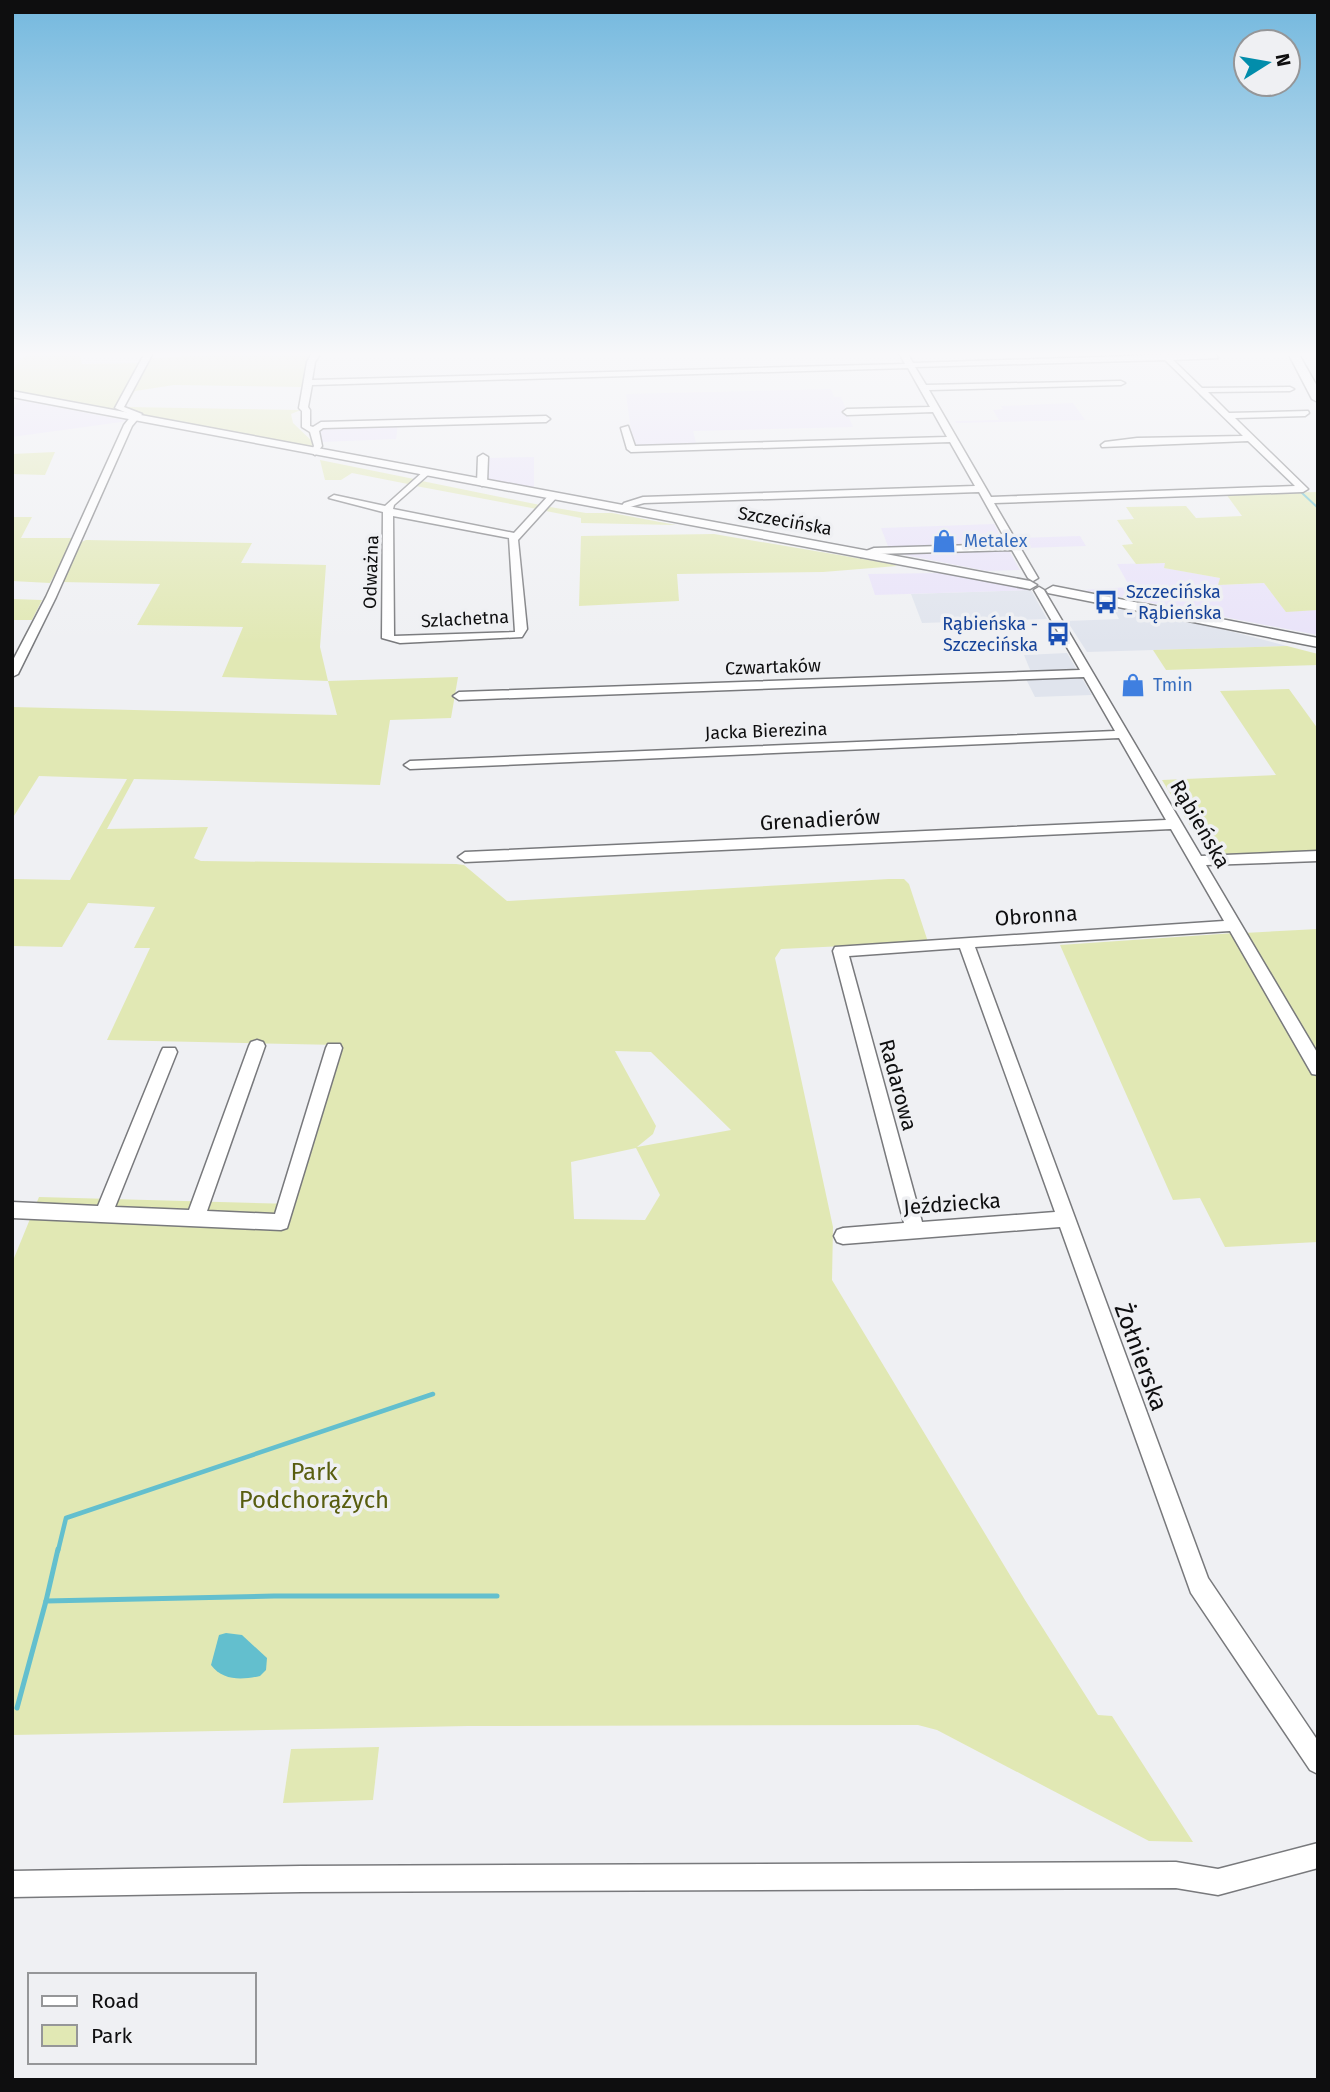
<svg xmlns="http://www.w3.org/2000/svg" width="1330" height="2092" font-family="'Fira Sans',sans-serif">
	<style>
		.built { fill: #e0e4ed }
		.industrial { fill: #e9e3f9 }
		.green { fill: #e1e8b4; fill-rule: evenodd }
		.water { fill: #63bfce }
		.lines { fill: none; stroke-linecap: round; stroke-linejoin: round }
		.stream-far2 { stroke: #63bfce; stroke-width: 2 }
		.stream-far1 { stroke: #63bfce; stroke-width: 4.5 }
		.stream { stroke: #63bfce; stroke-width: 5 }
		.minor-casing { stroke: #78797c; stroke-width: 3 }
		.major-casing { stroke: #78797c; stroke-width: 3 }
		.minor { fill: #fff; fill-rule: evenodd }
		.major { fill: #fff; fill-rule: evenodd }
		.labels { text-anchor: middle; stroke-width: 7; stroke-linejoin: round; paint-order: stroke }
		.far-street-label { font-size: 18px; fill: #0e0e0f; stroke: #eff0f3 }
		.far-shop-label { font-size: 18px; fill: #366cbe; stroke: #eff0f3; text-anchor: start }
		.far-transit-label { font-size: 18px; fill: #164399; stroke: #eff0f3; text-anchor: start }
		.street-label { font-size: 21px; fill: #0e0e0f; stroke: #eff0f3 }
		.near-street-label { font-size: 24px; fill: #0e0e0f; stroke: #eff0f3 }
		.near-park-label { font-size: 24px; fill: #585d0f; stroke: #eff0f3 }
	</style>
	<rect width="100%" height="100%" fill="#eff0f3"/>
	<g class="built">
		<polygon points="1031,590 1047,619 922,623 911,594"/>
		<polygon points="1112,606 1154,614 1155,618 1187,620 1287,646 1087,652 1067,621 1119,619"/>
		<polygon points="1067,653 1077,670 1031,672 1024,655"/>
		<polygon points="1080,675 1092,695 1035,697 1025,677"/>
	</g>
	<g class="industrial">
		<polygon points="831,389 834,397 841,397 853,427 693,431 696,443 638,447 633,445 626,394"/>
		<polygon points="19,400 128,421 12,437 12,411"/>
		<polygon points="1073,403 1085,420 956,423 955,421 999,420 993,410 1003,409 1001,406"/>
		<polygon points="398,424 396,439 322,442 319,429 331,426"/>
		<polygon points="534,457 534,489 493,482 487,476 487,458"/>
		<polygon points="994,524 1006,546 889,549 881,528"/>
		<polygon points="1080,536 1086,546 1024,548 1018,538"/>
		<polygon points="1008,549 1020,570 987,571 890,552"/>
		<polygon points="1166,563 1165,568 1220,578 1219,585 1264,583 1286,611 1318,610 1318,635 1084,590 1130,587 1117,564"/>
		<polygon points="941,573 1027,589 1031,590 875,595 868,574"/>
	</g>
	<g class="green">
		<polygon points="35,351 90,351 80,354 82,364 147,363 150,358 206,356 211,351 310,351 305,387 174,385 135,391 125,407 301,410 291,414 293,423 314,443 311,448 12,392 12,370 21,359"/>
		<polygon points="55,452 45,475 12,474 12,454"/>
		<polygon points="320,460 414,479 408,484 352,473 341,480 325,480"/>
		<polygon points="422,481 540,505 537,509 416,486"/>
		<polygon points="1318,492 1318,610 1286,612 1264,583 1218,585 1220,578 1164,568 1165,563 1136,564 1122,545 1133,544 1117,520 1134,519 1126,507 1186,506 1196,518 1242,516 1226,494"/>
		<polygon points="550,507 586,513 612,513 676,525 581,523 581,518 546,511"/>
		<polygon points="12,517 32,517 21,538 74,538 50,583 12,581"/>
		<polygon points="714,534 892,564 897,566 823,572 677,574 679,601 579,606 581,536"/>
		<path d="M86,540L252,543L241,563L326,565L320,647L328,681L458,677L451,718L390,720L380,785L134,779L107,829L208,827L194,858L201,861L456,864L464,865L507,901L889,879H904L909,884L928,942L781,949L775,958L833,1227L832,1280L1025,1600L1098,1715L1112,1716L1193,1842L1149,1841L937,1730L918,1725L468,1726L12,1735V1263L39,1197L294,1204L339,1045L107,1040L150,948H134L155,907L88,903L62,947L12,946V879L70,880L127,779L39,776L12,819V707L337,715L328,681L222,677L243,627L137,625L160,584L61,582L79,543ZM615,1051L651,1052L731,1130L637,1147L653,1134L656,1126ZM636,1148L660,1195L645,1220L574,1219L571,1162Z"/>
		<polygon points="12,599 42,600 32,620 12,620"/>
		<polygon points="1287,646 1318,654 1318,665 1166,670 1153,650"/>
		<polygon points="1289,689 1318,729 1318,853 1209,857 1162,780 1276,775 1220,691"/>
		<polygon points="1318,929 1318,1059 1244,933"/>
		<polygon points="1235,933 1318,1078 1318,1242 1225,1247 1200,1198 1173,1200 1060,945"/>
		<polygon points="379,1747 373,1800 283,1803 291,1749"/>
	</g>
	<path class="water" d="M226,1633L242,1635L267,1658L266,1670L260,1676C242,1680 223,1681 211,1665L219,1635Z"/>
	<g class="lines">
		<g class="stream-far2">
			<polyline points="1151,351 1160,356"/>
			<polyline points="1200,395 1215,409"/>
			<polyline points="1220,413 1242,435"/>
			<polyline points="1257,450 1296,487"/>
			<polyline points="1301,492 1318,508"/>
		</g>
		<polyline class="stream-far1" points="58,1551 66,1518 433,1394"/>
		<g class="stream">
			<polyline points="46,1601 58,1549"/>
			<polyline points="17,1708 46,1601 274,1596 497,1596"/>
		</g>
		<g class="minor-casing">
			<g id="minor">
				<polygon points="146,351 154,351 124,407 142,414 132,426 56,597 18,674 12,677 12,662 46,597 124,425 132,415 115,408"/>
				<path d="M313,351H322L315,362L312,380L905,364L898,351H906L913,363L1160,355L1164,353L1169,355L1215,354L1218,358L1173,360L1202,388L1290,387L1294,389L1290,391L1208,392L1229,413L1308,411L1309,413L1305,416L1235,418L1308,489L1303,492L994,503L1038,578L1033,581L1028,578L1012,550L876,554L861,557V553L874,548L1008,544L979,492L644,503L630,507L626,512L618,510L624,503L643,497L975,486L950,442L631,452L627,449L621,428L628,426L635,446L947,437L933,412L847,415L843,412L847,409L930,407L908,368L312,385L308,407L310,410V426L313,427L321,422L546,416L550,419L546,422L323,428L319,431L322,446L315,455L311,452L314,446L310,432L302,427V411L299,408L307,362ZM1165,360L1243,436L1137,438L1105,442L1101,445L1102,447L1248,441L1295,486L991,497L929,390L1121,385L1125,383L1121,381L926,385L915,367Z"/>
				<polygon points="483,454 488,457 487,483 482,486 477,483 478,457"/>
				<path d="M425,470L430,473L428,475L394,505L393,509L514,533L549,495L557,497L518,540L527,629L522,637L400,643L382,638L383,512L329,498L334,495L385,506ZM393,516L509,538L515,632L394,636Z"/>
				<path d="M1039,587L1044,590L1201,856L1318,851V861L1206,865L1318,1054V1075L1312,1074L1230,931L975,947L1208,1578L1318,1741V1774L1310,1770L1191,1593L1060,1227L843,1244L837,1242L834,1236L837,1230L843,1228L904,1223L833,951L835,947L1224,921L1171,829L465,862L458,857L465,852L1166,820L1119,738L410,769L404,765L410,761L1115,731L1084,677L459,700L453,696L459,692L1080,670L1034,590ZM960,948L1055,1212L922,1222L849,956Z"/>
				<polygon points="257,1040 263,1042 265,1046 207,1211 275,1214 326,1048 328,1044 340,1044 342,1048 287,1228 281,1230 12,1218 12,1202 98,1206 161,1052 163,1048 175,1048 177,1052 115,1207 189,1210 249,1046 251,1042"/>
				<polygon points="1318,1843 1318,1868 1218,1895 1176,1888 301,1892 12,1897 12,1871 301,1866 1176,1862 1218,1869"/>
			</g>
		</g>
		<g class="major-casing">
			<g id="major">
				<polygon points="1287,351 1297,351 1318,388 1318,402 1312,399"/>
				<polygon points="12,391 1030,581 1037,585 1030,589 12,397"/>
				<polygon points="1053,586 1318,638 1318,647 1048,593 1046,590"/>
			</g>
		</g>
		<use href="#minor" class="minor"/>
		<use href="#major" class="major"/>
	</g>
	<linearGradient id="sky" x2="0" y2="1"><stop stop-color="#73b8de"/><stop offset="0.55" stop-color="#f8f8fa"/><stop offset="1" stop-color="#f8f8fa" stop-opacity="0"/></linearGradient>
	<rect width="1330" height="644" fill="url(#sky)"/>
	<defs>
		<g id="shop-bare" transform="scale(1.89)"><path d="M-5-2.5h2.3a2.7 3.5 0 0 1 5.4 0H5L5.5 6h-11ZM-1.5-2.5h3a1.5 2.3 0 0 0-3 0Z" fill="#3f7fe0" stroke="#eff0f3" stroke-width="2.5" paint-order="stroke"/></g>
		<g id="bus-bare" transform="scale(1.89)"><path d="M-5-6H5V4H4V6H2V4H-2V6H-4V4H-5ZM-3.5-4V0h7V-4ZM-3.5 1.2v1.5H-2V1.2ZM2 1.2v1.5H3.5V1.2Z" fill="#1a4fb4" stroke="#eff0f3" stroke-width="2.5" paint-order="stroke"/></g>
	</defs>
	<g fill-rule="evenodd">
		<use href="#shop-bare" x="944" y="541"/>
		<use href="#bus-bare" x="1106" y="602"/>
		<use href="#bus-bare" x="1058" y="634"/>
		<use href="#shop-bare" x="1133" y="685"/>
	</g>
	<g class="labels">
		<g class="far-street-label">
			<text transform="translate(785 521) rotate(10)" y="6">Szczecińska</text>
			<text transform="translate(371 572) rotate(-88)" y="6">Odważna</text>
			<text transform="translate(465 619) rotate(-3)" y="6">Szlachetna</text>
			<text transform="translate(773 667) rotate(-2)" y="6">Czwartaków</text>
			<text transform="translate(766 731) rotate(-2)" y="6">Jacka Bierezina</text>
		</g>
		<g class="far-shop-label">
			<text x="964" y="547">Metalex</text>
			<text x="1153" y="691">Tmin</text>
		</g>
		<g class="far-transit-label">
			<text x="1126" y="598">Szczecińska<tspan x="1126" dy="21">- Rąbieńska</tspan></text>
			<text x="1038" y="630" text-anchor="end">Rąbieńska -<tspan x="1038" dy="21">Szczecińska</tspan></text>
		</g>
		<g class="street-label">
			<text transform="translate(820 820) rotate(-3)" y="7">Grenadierów</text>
			<text transform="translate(1200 824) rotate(60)" y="7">Rąbieńska</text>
			<text transform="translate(1036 916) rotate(-4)" y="7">Obronna</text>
			<text transform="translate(898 1085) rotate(75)" y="7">Radarowa</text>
			<text transform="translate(952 1204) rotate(-4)" y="7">Jeździecka</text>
		</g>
		<g class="near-street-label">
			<text transform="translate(1141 1357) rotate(70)" y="8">Żołnierska</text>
		</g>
		<g class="near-park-label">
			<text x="314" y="1480">Park<tspan x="314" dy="28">Podchorążych</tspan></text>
		</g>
	</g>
	<rect width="1330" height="2092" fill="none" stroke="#0e0e0f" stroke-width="28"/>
	<rect x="28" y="1973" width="228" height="91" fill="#eff0f3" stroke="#959698" stroke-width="2"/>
	<rect x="42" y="1996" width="35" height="10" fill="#ffffff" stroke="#959698" stroke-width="2"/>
	<text x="91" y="2008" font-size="21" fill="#0e0e0f">Road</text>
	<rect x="42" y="2025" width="35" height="21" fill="#e1e8b4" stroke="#959698" stroke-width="2"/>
	<text x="91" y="2043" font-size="21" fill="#0e0e0f">Park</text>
	<g transform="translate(1267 63) rotate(79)"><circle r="33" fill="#eff0f3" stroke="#959698" stroke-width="2"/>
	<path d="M0-5L12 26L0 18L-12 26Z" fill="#028dab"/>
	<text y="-10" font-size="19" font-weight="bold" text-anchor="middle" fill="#0e0e0f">N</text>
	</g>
</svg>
